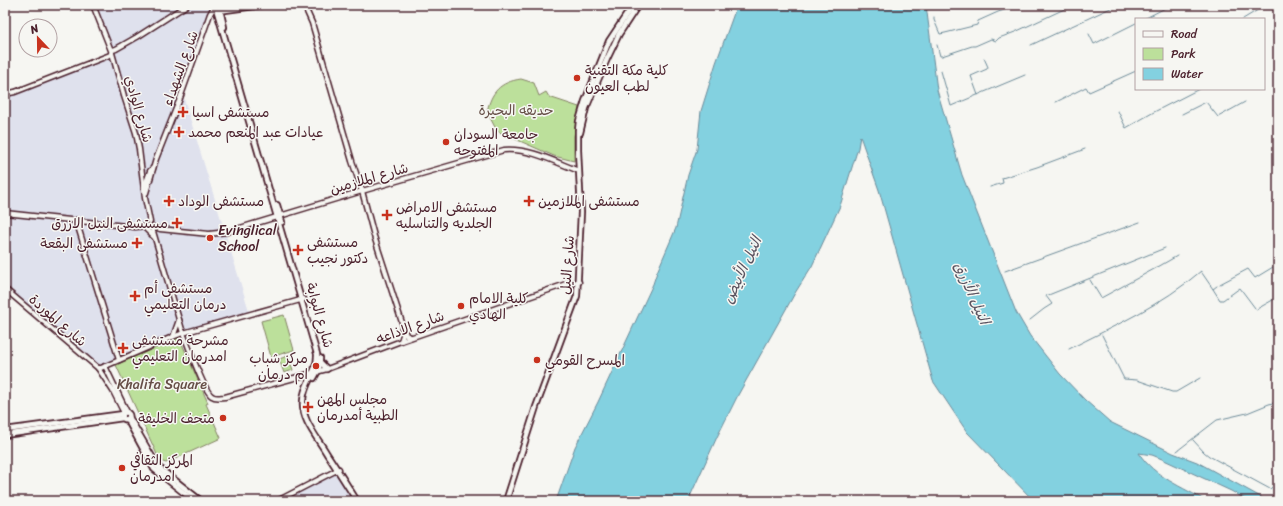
<svg xmlns="http://www.w3.org/2000/svg" width="1283" height="506" font-family="Sriracha,'Playpen Sans Arabic',sans-serif">
	<style>
		.built { fill: #dfe1ed }
		.green { fill: #bce09b; stroke: #838063 }
		.water { fill: #83d1e0; stroke: #6c8a98 }
		.lines { fill: none; stroke-linecap: round; stroke-linejoin: round }
		.stream { stroke: #6c8a98; stroke-width: 1 }
		.secondary-casing { stroke: #4a1f2b; stroke-width: 7 }
		.primary-casing { stroke: #4a1f2b; stroke-width: 8 }
		.secondary { stroke: #f6f6f2; stroke-width: 4 }
		.primary { stroke: #f6f6f2; stroke-width: 4.5 }
		.poi-dot { fill: #c8321e; stroke: #f6f6f2; stroke-width: 1.5 }
		.labels { text-anchor: middle; stroke-width: 3; stroke-linejoin: round; paint-order: stroke }
		.street-label { font-size: 14px; fill: #4a1f2b; stroke: #f6f6f2 }
		.poi-label { font-size: 14px; fill: #4a1f2b; stroke: #f6f6f2; text-anchor: start }
		.park-label { font-size: 14px; fill: #664f47; stroke: #f6f6f2 }
		.water-label { font-size: 15px; font-style: italic; fill: #5b5461; stroke: #f6f6f2 }
	</style>
	<rect width="100%" height="100%" fill="#f6f6f2"/>
	<filter id="ink" filterUnits="userSpaceOnUse"><feTurbulence type="fractalNoise" baseFrequency=".025" numOctaves="2"/><feDisplacementMap in="SourceGraphic" scale="8" xChannelSelector="R" yChannelSelector="G"/><feConvolveMatrix kernelMatrix="1 2 1 2 8 2 1 2 1" color-interpolation-filters="sRGB"/></filter>
	<g filter="url(#ink)">
		<g class="built">
			<polygon points="91,5 217,5 182,92 250,314 192,331 100,366 5,287 5,94 112,55"/>
			<polygon points="335,472 354,501 279,501"/>
		</g>
		<g class="green">
			<path d="M521,79L534,83L539,96L546,92L549,97L579,107L574,136V161L554,156L497,131L487,112C491,92 500,82 521,79Z"/>
			<polygon points="284,315 294,350 271,357 261,321"/>
			<polygon points="179,337 208,403 206,404 221,438 166,463 160,461 116,365"/>
			<polygon points="288,356 293,370 284,373 279,359"/>
		</g>
		<path class="water" d="M737,5H926L937,90L962,175L1016,312L1030,336L1060,374L1085,400L1110,422L1173,453L1197,462L1268,501H1249L1231,491L1162,459L1152,455L1139,453C1154,477 1183,487 1206,501H1034L967,432L933,381L879,190L860,136L858,148L840,206L812,266L795,293L738,395L717,437L688,501H556L575,447L598,402L653,284L657,272L676,228L688,175L697,149L701,111L716,63Z"/>
		<g class="lines">
			<g class="stream">
				<polyline points="934,17 934,20 940,34 945,33 977,25 978,21 998,12 1014,7"/>
				<polyline points="1144,19 1171,5"/>
				<polyline points="1243,19 1266,5"/>
				<polyline points="1089,34 1094,44 1136,23"/>
				<polyline points="937,45 940,56 942,56 972,46 975,46 991,39 996,41 999,38 1015,32 1073,5"/>
				<polyline points="1031,45 1117,5"/>
				<polyline points="941,71 951,106 1025,75"/>
				<polyline points="978,95 971,76 987,69 988,67 984,58"/>
				<polyline points="1056,102 1086,87 1089,92 1136,71"/>
				<polyline points="1118,111 1126,128 1154,112 1199,89"/>
				<polyline points="1182,114 1206,102 1218,117 1245,102"/>
				<polyline points="990,187 1003,183 1002,178 1037,167 1085,149"/>
				<polyline points="1005,271 1140,222"/>
				<polyline points="1202,273 1213,289 1217,286"/>
				<polyline points="1090,280 1101,298 1156,268 1177,256"/>
				<polyline points="1220,284 1248,269 1255,278 1278,264"/>
				<polyline points="1213,289 1220,300 1223,300 1227,297"/>
				<polyline points="1229,296 1240,288 1255,308"/>
				<polyline points="1257,309 1278,297"/>
				<polyline points="1030,320 1044,309 1052,304 1046,296 1165,248"/>
				<polyline points="1102,335 1124,379 1137,380 1172,392 1176,392 1200,378"/>
				<path d="M1069,349C1114,326 1162,305 1201,271V272"/>
				<polyline points="1193,440 1204,452 1209,456 1270,489 1278,482"/>
				<polyline points="1177,451 1217,420 1247,413 1269,404 1278,402"/>
			</g>
			<g class="secondary-casing">
				<g id="secondary">
					<polyline points="93,5 112,53 124,96 136,133 139,149 145,198 150,222"/>
					<polyline points="304,5 312,23 352,161 362,191 374,236 406,335 411,337"/>
					<polyline points="5,94 15,92 110,55 113,50 116,49 137,37 187,5"/>
					<polyline points="144,188 150,171 153,168"/>
					<polyline points="146,193 156,159 179,101 210,14 215,5"/>
					<polyline points="5,213 135,227 148,226"/>
					<polyline points="76,220 119,360"/>
					<polyline points="144,227 154,237"/>
					<path d="M153,227L160,229L209,234L227,232L362,191L504,150C530,148 555,162 579,171"/>
					<polyline points="5,289 98,368 113,391 124,413"/>
					<path d="M304,299L183,333C188,344 204,392 212,396C216,399 221,397 225,397L327,369L401,341L566,284L579,282"/>
					<polyline points="173,337 179,320"/>
					<polyline points="401,341 403,335 402,328"/>
					<polyline points="105,366 127,412"/>
					<polyline points="98,368 101,368 170,338 183,333 152,228"/>
					<polyline points="277,501 339,469"/>
				</g>
			</g>
			<g class="primary-casing">
				<g id="primary">
					<path d="M218,5H215L218,15L317,354C318,372 303,384 303,401C301,420 318,438 327,454C337,469 347,485 357,501"/>
					<polyline points="219,5 224,27"/>
					<polyline points="218,11 262,5"/>
					<polyline points="580,133 586,108 607,59 619,34 638,5"/>
					<polyline points="277,205 282,222"/>
					<polyline points="320,362 327,369"/>
					<polyline points="314,378 319,369 320,358"/>
					<circle cx="126" cy="416" r="3.5"/>
					<polyline points="129,417 158,467 201,501"/>
					<polyline points="127,419 154,469 194,501"/>
					<polyline points="5,430 123,414"/>
					<polyline points="5,435 123,418"/>
					<polyline points="506,501 536,407 577,296 581,212 578,150 578,130 579,121 585,101 609,41 633,5"/>
				</g>
			</g>
			<use href="#secondary" class="secondary"/>
			<use href="#primary" class="primary"/>
		</g>
	</g>
	<g class="poi-dot">
		<circle cx="577" cy="78" r="4"/>
		<path d="M181 106h4v4h4v4h-4v4h-4v-4h-4v-4h4z"/>
		<path d="M177 126h4v4h4v4h-4v4h-4v-4h-4v-4h4z"/>
		<circle cx="446" cy="142" r="4"/>
		<path d="M167 195h4v4h4v4h-4v4h-4v-4h-4v-4h4z"/>
		<path d="M527 195h4v4h4v4h-4v4h-4v-4h-4v-4h4z"/>
		<path d="M385 209h4v4h4v4h-4v4h-4v-4h-4v-4h4z"/>
		<path d="M175 217h4v4h4v4h-4v4h-4v-4h-4v-4h4z"/>
		<circle cx="210" cy="238" r="4"/>
		<path d="M135 237h4v4h4v4h-4v4h-4v-4h-4v-4h4z"/>
		<path d="M296 244h4v4h4v4h-4v4h-4v-4h-4v-4h4z"/>
		<path d="M133 290h4v4h4v4h-4v4h-4v-4h-4v-4h4z"/>
		<circle cx="461" cy="306" r="4"/>
		<path d="M121 342h4v4h4v4h-4v4h-4v-4h-4v-4h4z"/>
		<circle cx="537" cy="360" r="4"/>
		<circle cx="316" cy="366" r="4"/>
		<path d="M306 401h4v4h4v4h-4v4h-4v-4h-4v-4h4z"/>
		<circle cx="223" cy="418" r="4"/>
		<circle cx="122" cy="468" r="4"/>
	</g>
	<g class="labels">
		<g class="street-label">
			<text transform="translate(180 68) rotate(-70)" y="5">شارع الشهداء</text>
			<text transform="translate(139 109) rotate(74)" y="5">شارع الوادي</text>
			<text transform="translate(369 178) rotate(-16)" y="5">شارع الملازمين</text>
			<text transform="translate(567 265) rotate(-86)" y="5">شارع النيل</text>
			<text transform="translate(320 315) rotate(74)" y="5">شارع البوابة</text>
			<text transform="translate(58 320) rotate(41)" y="5">شارع الموردة</text>
			<text transform="translate(410 327) rotate(-20)" y="5">شارع الاذاعه</text>
		</g>
		<g class="poi-label">
			<text x="585" y="75">كلية مكة التقنية<tspan x="585" dy="16">لطب العيون</tspan></text>
			<text x="192" y="117">مستشفى اسيا</text>
			<text x="188" y="137">عيادات عبد المنعم محمد</text>
			<text x="454" y="139">جامعة السودان<tspan x="454" dy="16">المفتوحه</tspan></text>
			<text x="178" y="206">مستشفى الوداد</text>
			<text x="538" y="206">مستشفى الملازمين</text>
			<text x="396" y="212">مستشفى الامراض<tspan x="396" dy="16">الجلديه والتناسليه</tspan></text>
			<text x="168" y="228" text-anchor="end">مستشفى النيل الازرق</text>
			<text x="218" y="235">Evinglical<tspan x="218" dy="16">School</tspan></text>
			<text x="307" y="247">مستشفى<tspan x="307" dy="16">دكتور نجيب</tspan></text>
			<text x="128" y="248" text-anchor="end">مستشفى البقعة</text>
			<text x="144" y="293">مستشفى أم<tspan x="144" dy="16">درمان التعليمي</tspan></text>
			<text x="469" y="303">كلية الامام<tspan x="469" dy="16">الهادي</tspan></text>
			<text x="132" y="345">مشرحة مستشفى<tspan x="132" dy="16">امدرمان التعليمي</tspan></text>
			<text x="308" y="363" text-anchor="end">مركز شباب<tspan x="308" dy="16">ام درمان</tspan></text>
			<text x="545" y="365">المسرح القومي</text>
			<text x="317" y="404">مجلس المهن<tspan x="317" dy="16">الطبية أمدرمان</tspan></text>
			<text x="215" y="423" text-anchor="end">متحف الخليفة</text>
			<text x="130" y="465">المركز الثقافي<tspan x="130" dy="16">امدرمان</tspan></text>
		</g>
		<g class="park-label">
			<text x="516" y="115">حديقه البحيرة</text>
			<text x="162" y="389">Khalifa Square</text>
		</g>
		<g class="water-label">
			<text transform="translate(742 270) rotate(-65)" y="5">النيل الأبيض</text>
			<text transform="translate(972 293) rotate(66)" y="5">النيل الأزرق</text>
		</g>
	</g>
	<rect width="1283" height="506" fill="none" stroke="#f6f6f2" stroke-width="20"/>
	<rect x="10" y="10" width="1263" height="486" fill="none" stroke="#4a1f2b" stroke-width="1.5" filter="url(#ink)"/>
	<rect x="1135" y="18" width="130" height="72" fill="#f6f6f2" stroke="#b1a0a2"/>
	<rect x="1143" y="31" width="20" height="6" fill="#f6f6f2" stroke="#b1a0a2"/>
	<text x="1171" y="38" font-size="12" fill="#4a1f2b">Road</text>
	<rect x="1143" y="48" width="20" height="12" fill="#bce09b" stroke="#b1a0a2"/>
	<text x="1171" y="58" font-size="12" fill="#4a1f2b">Park</text>
	<rect x="1143" y="68" width="20" height="12" fill="#83d1e0" stroke="#b1a0a2"/>
	<text x="1171" y="78" font-size="12" fill="#4a1f2b">Water</text>
	<g transform="translate(38 38) rotate(338)"><circle r="19" fill="#f6f6f2" stroke="#b1a0a2"/>
	<path d="M0-3L7 15L0 10L-7 15Z" fill="#c8321e"/>
	<text y="-6" font-size="11" font-weight="bold" text-anchor="middle" fill="#4a1f2b">N</text>
	</g>
</svg>
